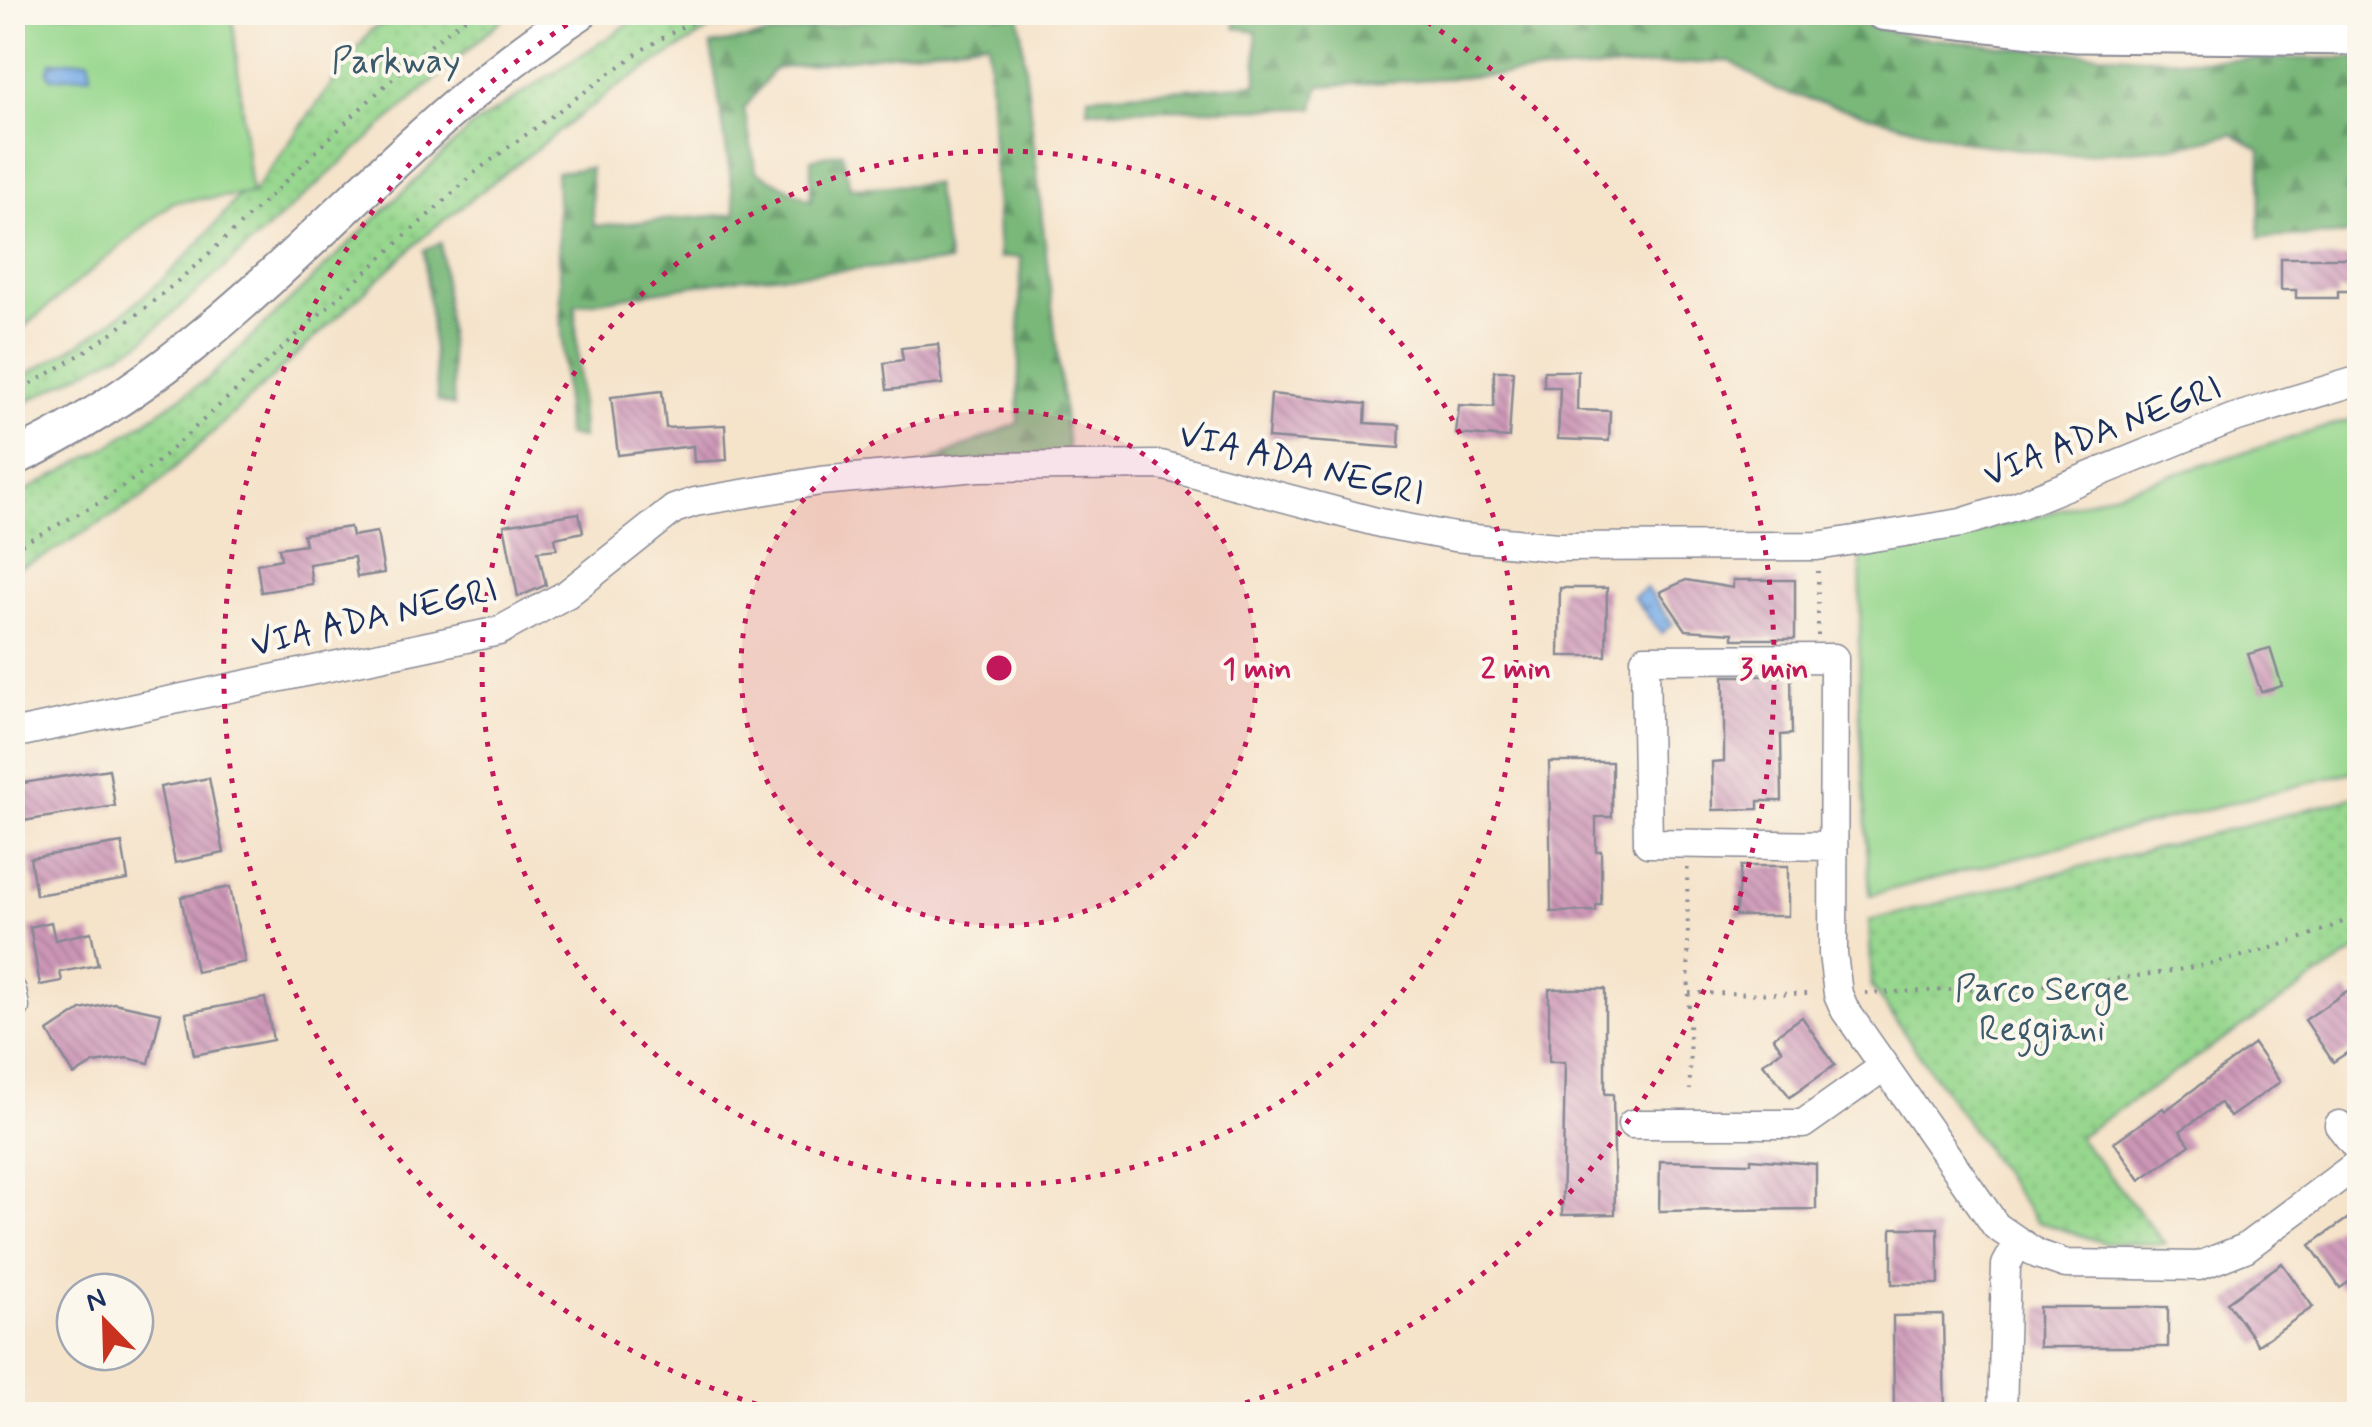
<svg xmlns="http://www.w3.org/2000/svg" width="2372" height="1427" font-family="Mynerve,sans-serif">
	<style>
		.forest { fill: url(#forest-firs); stroke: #4a746c; stroke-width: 2.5 }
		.park { fill: url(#park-dots); stroke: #598376; stroke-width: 2.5 }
		.garden { fill: #97d78e; stroke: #598376; stroke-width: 2.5 }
		.water { fill: url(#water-ripples); stroke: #4a6ea2; stroke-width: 2.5 }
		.building { fill: url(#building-back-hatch) }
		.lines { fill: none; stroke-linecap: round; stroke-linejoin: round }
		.minor-casing { stroke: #888994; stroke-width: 31 }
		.major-casing { stroke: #888994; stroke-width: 39 }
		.path { stroke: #888994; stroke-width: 4; stroke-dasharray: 2.5 8; stroke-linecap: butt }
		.minor { stroke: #fff; stroke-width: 28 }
		.major { stroke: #fff; stroke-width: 35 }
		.ring { fill: none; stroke: #c2185b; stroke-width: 5; stroke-dasharray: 5 10 }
		.labels { text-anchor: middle; stroke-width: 8; stroke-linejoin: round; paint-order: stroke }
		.park-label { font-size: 35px; fill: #3a596a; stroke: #fbf7ec }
		.street-label { font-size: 35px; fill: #1b2f5e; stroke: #fbf7ec }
		.centre { fill: #c2185b; stroke: #fbf7ec; stroke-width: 5 }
		.ring-label { font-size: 30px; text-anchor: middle; font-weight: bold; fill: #c2185b; stroke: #fbf7ec; stroke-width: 8; stroke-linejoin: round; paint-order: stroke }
	</style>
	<defs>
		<pattern id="forest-firs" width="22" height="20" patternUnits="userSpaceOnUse" patternTransform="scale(2.5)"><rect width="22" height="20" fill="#79b879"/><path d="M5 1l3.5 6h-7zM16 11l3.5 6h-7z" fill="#629666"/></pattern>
		<pattern id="park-dots" width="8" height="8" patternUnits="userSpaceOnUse" patternTransform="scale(2.5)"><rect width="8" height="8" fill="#97d78e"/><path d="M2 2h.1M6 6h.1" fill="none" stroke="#82b97d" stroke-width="1.8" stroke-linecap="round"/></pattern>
		<pattern id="water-ripples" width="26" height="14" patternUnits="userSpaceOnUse" patternTransform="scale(2.5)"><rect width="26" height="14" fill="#7aade7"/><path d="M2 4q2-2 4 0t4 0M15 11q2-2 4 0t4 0" fill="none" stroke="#638dbe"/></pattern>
		<pattern id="building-back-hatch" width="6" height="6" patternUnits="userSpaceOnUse" patternTransform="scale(2.5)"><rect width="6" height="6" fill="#cd97b7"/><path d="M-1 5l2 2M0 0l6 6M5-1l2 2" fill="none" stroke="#a67c98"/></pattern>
	</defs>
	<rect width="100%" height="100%" fill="#fbf7ec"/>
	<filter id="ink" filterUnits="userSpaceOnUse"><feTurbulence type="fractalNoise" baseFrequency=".01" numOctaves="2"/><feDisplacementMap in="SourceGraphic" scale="20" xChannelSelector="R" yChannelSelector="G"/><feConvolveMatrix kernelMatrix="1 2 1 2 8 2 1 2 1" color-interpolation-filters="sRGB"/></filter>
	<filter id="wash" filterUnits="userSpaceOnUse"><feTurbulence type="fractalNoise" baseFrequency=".0048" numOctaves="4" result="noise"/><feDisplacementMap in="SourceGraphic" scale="40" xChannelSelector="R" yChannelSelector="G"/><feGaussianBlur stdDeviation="2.25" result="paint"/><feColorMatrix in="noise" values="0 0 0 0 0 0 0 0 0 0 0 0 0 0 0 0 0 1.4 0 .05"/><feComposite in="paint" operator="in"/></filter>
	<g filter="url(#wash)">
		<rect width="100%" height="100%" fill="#f5e3ca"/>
		<g class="forest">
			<polygon points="1235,12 1727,12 1773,23 1835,18 1909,36 2039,50 2189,60 2359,58 2359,234 2259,238 2261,151 2233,134 2178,146 2069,155 1971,143 1776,90 1730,61 1319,86 1314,108 1087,110 1088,96 1257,84 1256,31 1235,28"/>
			<polygon points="905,13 1019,13 1070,466 902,474 1018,423 1021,257 999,258 988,41 774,69 744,109 756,171 811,201 811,159 842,152 850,188 934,184 949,262 734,279 575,305 582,438 566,435 556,172 590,168 594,226 736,214 711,45"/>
			<polygon points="441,243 454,406 438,401 424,250"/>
		</g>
		<g class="park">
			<polygon points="647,12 809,13 800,18 712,28 614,89 430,231 142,498 40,559 13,570 13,498 109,446 209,378 471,127"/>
			<path d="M407,13H509L140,343L13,409L12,381C101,339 180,274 238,196L252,194L371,30Z"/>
			<polygon points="2359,796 2359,949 2078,1137 2165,1244 2104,1243 2036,1221 1872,987 1869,921"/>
		</g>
		<g class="garden">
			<polygon points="13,13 232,13 251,194 173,202 13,336"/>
			<polygon points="2359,417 2359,770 1870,895 1859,699 1861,558 2029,519"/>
		</g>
		<g class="water">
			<polygon points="89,60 91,75 51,78 47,72 51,62"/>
			<polygon points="1646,588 1673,624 1661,633 1633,597"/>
		</g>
		<g id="blocks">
			<g class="building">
				<polygon points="2281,258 2355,258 2355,291 2338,291 2338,298 2296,298 2296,290 2281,290"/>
				<polygon points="938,344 943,384 887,390 884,363 903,360 901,348"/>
				<polygon points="1494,371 1513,371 1509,438 1456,434 1459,405 1494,407"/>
				<polygon points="1544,371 1578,371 1577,410 1610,411 1609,441 1558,439 1560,387 1544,387"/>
				<polygon points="662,391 666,428 725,425 727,460 694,462 693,446 618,455 611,397"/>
				<polygon points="1271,394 1366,404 1365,423 1400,425 1399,448 1268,438"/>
				<polygon points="579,513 583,532 555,538 557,549 538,551 546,585 518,597 504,525"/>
				<polygon points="350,527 352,536 377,532 384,573 357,577 354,557 309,564 312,584 261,592 257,564 281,559 279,548 305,544 303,534"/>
				<polygon points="1686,580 1733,588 1733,580 1795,580 1795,639 1733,639 1733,633 1686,630 1660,592"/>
				<polygon points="1560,588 1607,588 1606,656 1559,656"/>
				<polygon points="2270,648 2282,686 2261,692 2248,654"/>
				<polygon points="1724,676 1791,676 1792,734 1781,735 1782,801 1758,801 1758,809 1713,810 1712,762 1724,761"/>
				<polygon points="1549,762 1612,762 1612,817 1596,817 1596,851 1601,851 1601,905 1596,905 1596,911 1551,912"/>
				<polygon points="109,769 115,806 23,821 17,784"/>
				<polygon points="209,778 224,853 175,863 160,787"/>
				<polygon points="122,843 128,880 36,895 30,858"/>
				<polygon points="1741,866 1788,866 1788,916 1735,916"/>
				<polygon points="230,887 245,962 196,972 181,897"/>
				<polygon points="51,922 55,940 91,932 98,965 60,972 62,981 40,985 30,927"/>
				<polygon points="1549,989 1605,989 1605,1094 1613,1094 1615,1214 1562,1215 1565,1062 1549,1062"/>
				<polygon points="2347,991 2360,1010 2360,1044 2333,1062 2305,1020"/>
				<polygon points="265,998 273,1040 194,1055 186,1013"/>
				<polygon points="114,1003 161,1013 149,1063 127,1058 94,1063 74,1075 48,1032 81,1010"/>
				<polygon points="1802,1017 1835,1065 1790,1097 1763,1063 1782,1050 1773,1037"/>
				<polygon points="2254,1044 2280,1082 2230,1117 2220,1103 2180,1131 2190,1145 2140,1180 2114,1142 2163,1108 2165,1111"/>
				<polygon points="1751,1159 1816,1164 1816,1209 1659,1211 1660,1161 1751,1163"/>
				<polygon points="2360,1210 2360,1274 2340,1288 2310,1245"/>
				<polygon points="1892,1228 1938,1228 1939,1284 1892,1284"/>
				<polygon points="2282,1263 2313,1307 2258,1345 2227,1302"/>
				<rect x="2039" y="1307" width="129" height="40"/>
				<polygon points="1943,1315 1945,1414 1894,1414 1893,1316"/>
			</g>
		</g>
	</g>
	<g filter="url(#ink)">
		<use href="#blocks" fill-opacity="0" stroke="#888994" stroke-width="2.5"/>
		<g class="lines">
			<g class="minor-casing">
				<g id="minor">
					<polyline points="12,734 499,631 567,594 674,509 695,502 820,481 978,467 1161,465 1380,523 1454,537 1557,547 1817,546 1961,523 2021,504 2231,419 2360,380"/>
					<polyline points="1833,846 1648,843 1645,659 1834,658 1833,954 1838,994 1845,1010 1996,1226 2037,1254 2066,1264 2199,1266 2245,1248 2360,1162"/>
					<polyline points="12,991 15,1007"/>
					<polyline points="1632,1124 1803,1124 1882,1068"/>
					<polyline points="2339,1125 2360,1152"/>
					<polyline points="2002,1414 2006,1265 2018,1243"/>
				</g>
			</g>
			<g class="major-casing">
				<g id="major">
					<polyline points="1882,12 2077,34 2360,37"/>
					<path d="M12,459C240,354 373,146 580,12"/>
				</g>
			</g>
			<g class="path">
				<path d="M12,393C195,304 313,132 473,12"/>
				<polyline points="12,549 99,503 155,464 479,169 642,50 687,24 721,12"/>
				<polyline points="1818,636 1818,571"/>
				<polyline points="1687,868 1690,1090"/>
				<polyline points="1689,993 1815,994"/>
				<path d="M1865,993C2031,987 2207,987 2360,914"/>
			</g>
			<use href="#minor" class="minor"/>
			<use href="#major" class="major"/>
		</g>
	</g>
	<circle cx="999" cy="668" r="258" fill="#c2185b" fill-opacity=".12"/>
	<g class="ring">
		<circle cx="999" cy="668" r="258"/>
		<circle cx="999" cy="668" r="517"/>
		<path d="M785 1413A775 775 0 0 1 583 14M1415 14A775 775 0 0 1 1213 1413"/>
	</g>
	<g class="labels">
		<g class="park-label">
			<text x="396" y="72">Parkway</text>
			<text x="2042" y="1000">Parco Serge<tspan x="2042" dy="40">Reggiani</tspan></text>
		</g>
		<g class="street-label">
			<text transform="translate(2102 430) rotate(-21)" y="12">VIA ADA NEGRI</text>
			<text transform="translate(1302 463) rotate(14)" y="12">VIA ADA NEGRI</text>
			<text transform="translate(374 616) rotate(-13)" y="12">VIA ADA NEGRI</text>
		</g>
	</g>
	<circle cx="999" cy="668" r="15" class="centre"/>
	<g class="ring-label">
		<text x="1257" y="678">1 min</text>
		<text x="1516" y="678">2 min</text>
		<text x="1774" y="678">3 min</text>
	</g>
	<rect width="2372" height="1427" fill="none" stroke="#fbf7ec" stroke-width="50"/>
	<g transform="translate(105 1322) rotate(337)"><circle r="48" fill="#fbf7ec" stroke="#a1a7b3" stroke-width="2.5"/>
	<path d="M0-8L18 38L0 25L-18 38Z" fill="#c8321e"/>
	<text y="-15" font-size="28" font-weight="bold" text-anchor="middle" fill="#1b2f5e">N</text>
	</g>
</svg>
